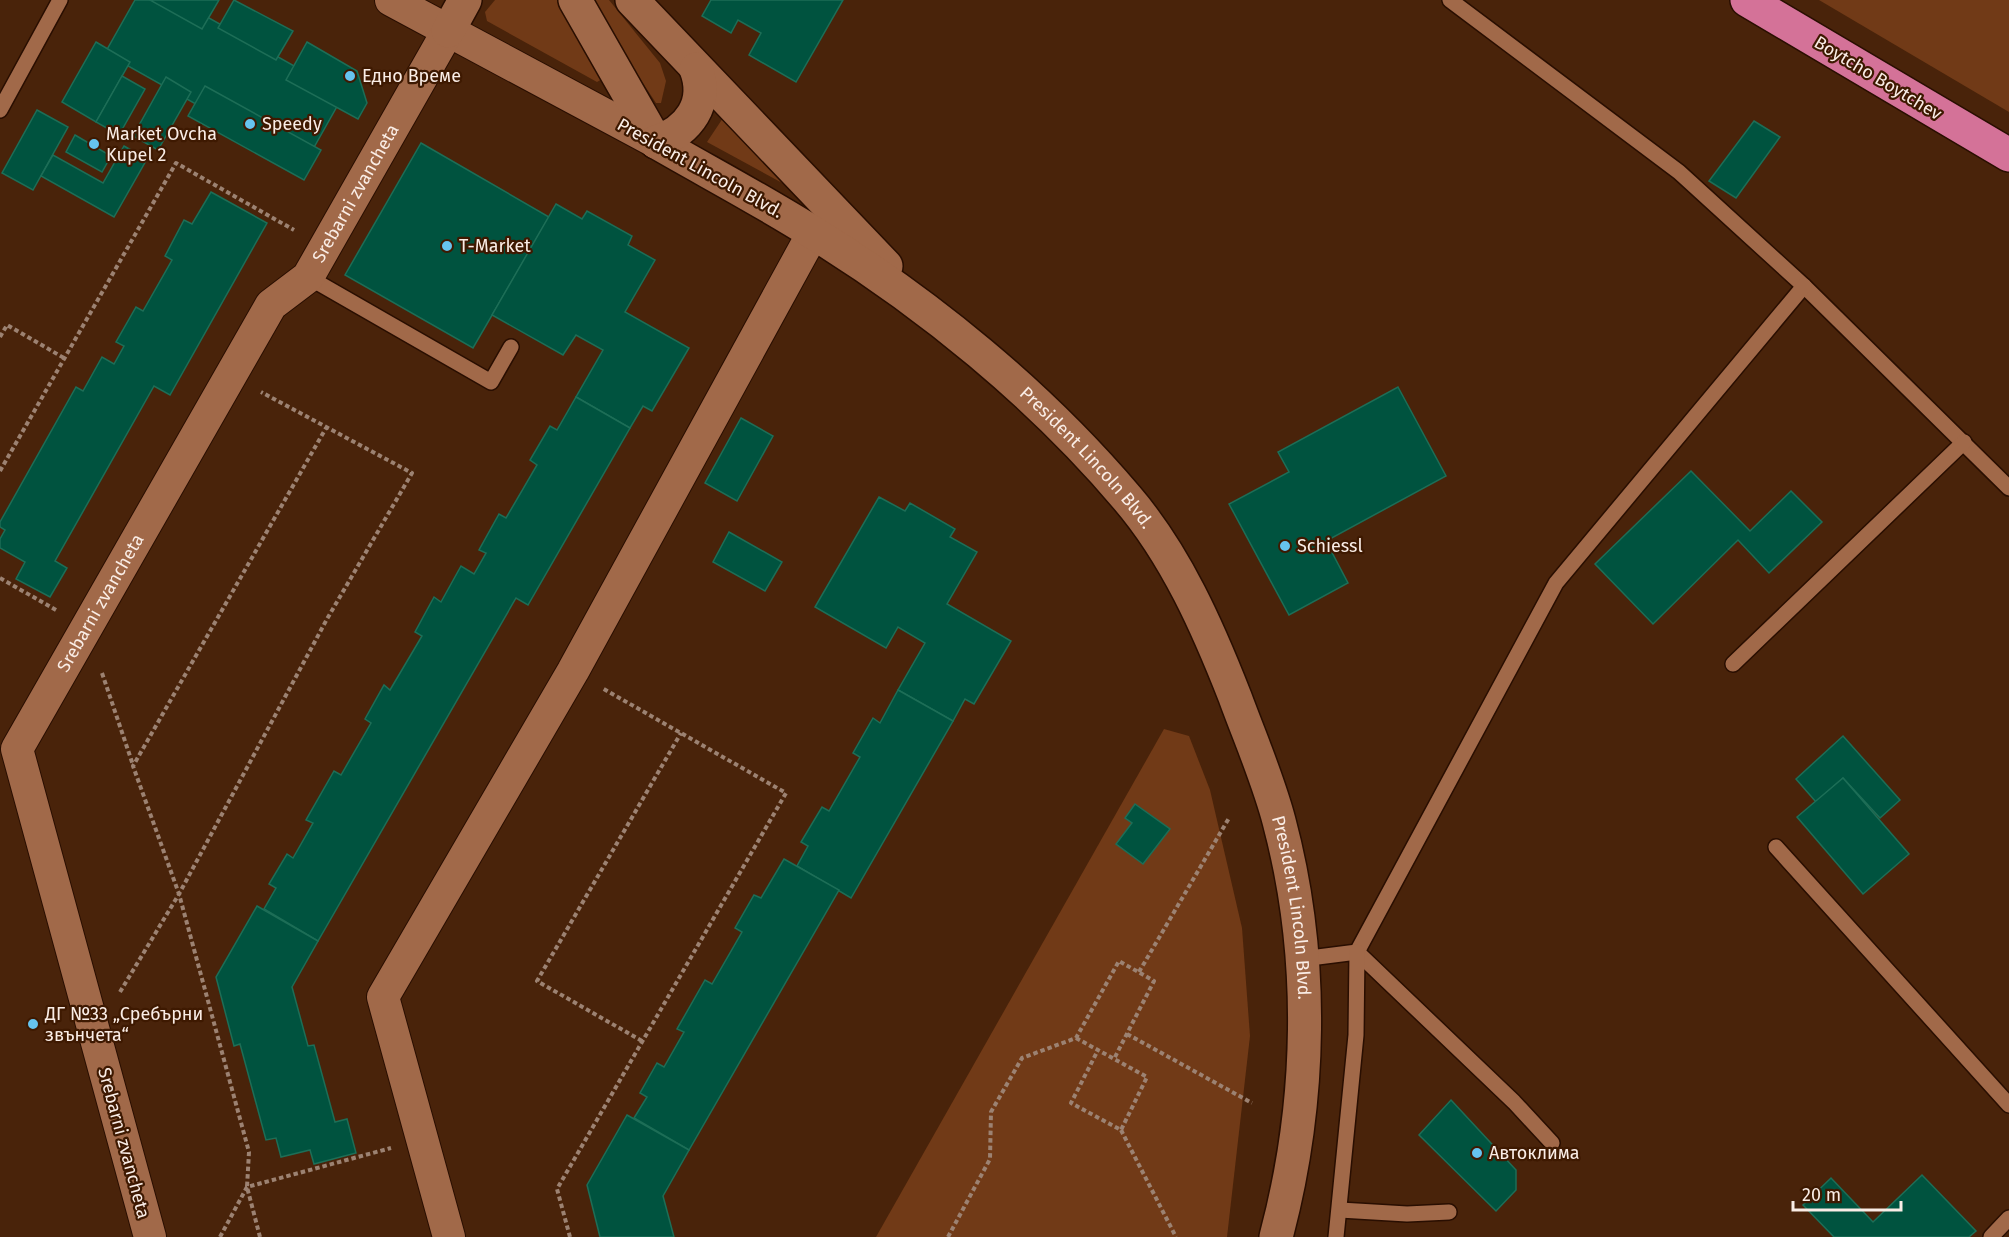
<svg xmlns="http://www.w3.org/2000/svg" width="2009" height="1237" font-family="'Fira Sans',sans-serif">
	<style>
		.green { fill: #713a17 }
		.building { fill: #00533f; stroke: #1d6e57; stroke-width: 1.5 }
		.lines { fill: none; stroke-linecap: round; stroke-linejoin: round }
		.service-casing { stroke: #290e01; stroke-width: 18 }
		.minor-casing { stroke: #290e01; stroke-width: 34 }
		.tertiary-casing { stroke: #290e01; stroke-width: 36 }
		.trunk-casing { stroke: #290e01; stroke-width: 36 }
		.path { stroke: #9c8272; stroke-width: 4; stroke-dasharray: 4.5 3; stroke-linecap: butt }
		.service { stroke: #a16949; stroke-width: 15 }
		.minor { stroke: #a16949; stroke-width: 32 }
		.tertiary { stroke: #a16949; stroke-width: 33 }
		.trunk { stroke: #d47298; stroke-width: 33 }
		.poi-dot { fill: #66c4ef; stroke: #3e1901; stroke-width: 2 }
		.labels { text-anchor: middle; stroke-width: 4.5; stroke-linejoin: round; paint-order: stroke }
		.poi-label { font-size: 18px; fill: #faede6; stroke: #3e1901; text-anchor: start }
		.street-label { font-size: 18px; fill: #faede6; stroke: #3e1901 }
	</style>
	<rect width="100%" height="100%" fill="#49230a"/>
	<g class="green">
		<polygon points="495,0 557,0 600,70 602,79 597,82 487,21 485,12"/>
		<polygon points="588,0 609,0 660,63 666,81 661,103 656,103"/>
		<polygon points="1819,0 2009,0 2009,112"/>
		<polygon points="723,118 797,191 707,142"/>
		<polygon points="1164,729 1189,736 1210,790 1242,928 1250,1036 1227,1237 876,1237"/>
	</g>
	<g class="building">
		<polygon points="135,0 177,0 344,94 304,165 105,53"/>
		<polygon points="150,0 219,0 202,29"/>
		<polygon points="234,0 293,31 276,60 218,28"/>
		<polygon points="711,0 843,0 796,82 749,55 761,33 738,20 731,33 702,16"/>
		<polygon points="96,42 130,62 96,122 62,102"/>
		<polygon points="307,42 357,71 367,103 358,119 286,80"/>
		<polygon points="122,76 145,89 119,135 96,122"/>
		<polygon points="166,77 191,92 158,150 133,136"/>
		<polygon points="205,86 321,150 304,180 188,116"/>
		<polygon points="37,110 68,127 33,190 2,173"/>
		<polygon points="1754,121 1780,137 1736,198 1709,181"/>
		<polygon points="75,135 111,156 102,172 66,152"/>
		<polygon points="421,143 549,217 473,348 345,275"/>
		<polygon points="124,146 147,159 114,217 41,176 53,155 103,183"/>
		<polygon points="211,192 267,223 170,395 154,386 55,561 67,568 50,597 16,579 25,562 0,548 0,539 5,530 0,527 0,522 76,387 83,391 102,357 114,364 124,346 116,342 136,307 143,311 172,260 165,256 184,220 192,224"/>
		<polygon points="556,204 582,219 587,211 632,236 628,245 655,260 625,312 689,348 652,411 643,406 630,428 576,397 603,350 576,335 563,355 492,315"/>
		<polygon points="1398,387 1446,476 1326,541 1348,583 1289,615 1229,504 1289,472 1278,452"/>
		<polygon points="576,397 630,428 528,605 516,598 318,941 264,909 276,888 269,884 287,854 293,858 313,823 306,820 334,771 341,775 371,723 365,719 384,685 390,690 422,636 415,632 434,597 441,602 461,566 474,574 486,553 479,550 499,514 506,518 537,465 530,460 550,426 557,430"/>
		<polygon points="741,418 773,436 737,501 705,483"/>
		<polygon points="1691,471 1750,531 1791,491 1822,522 1769,573 1738,540 1653,624 1595,564"/>
		<polygon points="879,497 905,511 910,503 955,529 950,537 977,552 947,604 1011,641 974,704 965,699 953,721 898,690 925,643 898,627 886,648 815,607"/>
		<polygon points="729,532 782,562 765,591 713,562"/>
		<polygon points="898,690 953,721 851,898 797,866 808,846 801,842 822,807 829,811 860,757 853,753 873,718 880,723"/>
		<polygon points="1843,736 1900,800 1880,818 1843,778 1816,802 1796,779"/>
		<polygon points="1843,778 1909,854 1863,894 1797,817"/>
		<polygon points="1135,804 1170,829 1143,864 1116,844 1132,823 1125,818"/>
		<polygon points="784,859 839,890 689,1150 634,1118 647,1097 640,1093 657,1063 664,1067 684,1032 677,1029 705,980 712,984 742,932 735,928 754,895 761,898"/>
		<polygon points="257,906 318,941 292,987 308,1046 314,1045 335,1122 347,1119 356,1153 314,1164 310,1150 281,1157 276,1138 266,1140 240,1044 234,1046 216,977"/>
		<polygon points="1451,1100 1516,1170 1516,1190 1496,1211 1419,1135"/>
		<polygon points="627,1115 689,1150 663,1196 674,1237 600,1237 587,1185"/>
		<polygon points="1922,1175 1976,1231 1969,1237 1834,1237 1803,1205 1831,1178 1873,1222"/>
	</g>
	<g class="lines">
		<g class="service-casing">
			<g id="service">
				<polyline points="1450,0 1679,172 1804,286 2009,488"/>
				<polyline points="0,110 60,0"/>
				<polyline points="308,277 491,382 511,347"/>
				<polyline points="1733,664 1964,442"/>
				<polyline points="1776,847 2009,1105"/>
				<polyline points="1357,952 1514,1102 1552,1143"/>
				<polyline points="1302,959 1357,952 1556,583 1804,286"/>
				<polyline points="1340,1210 1407,1214 1449,1212"/>
				<polyline points="1336,1237 1356,1035 1357,952"/>
				<polyline points="1991,1237 2009,1218"/>
			</g>
		</g>
		<g class="minor-casing">
			<g id="minor">
				<polyline points="391,0 656,142"/>
				<path id="s1" d="M150,1237L17,749L271,305L308,277L448,31"/>
				<polyline points="449,1237 383,997 573,671 813,233"/>
			</g>
		</g>
		<g class="tertiary-casing">
			<g id="tertiary">
				<polyline points="575,0 656,142"/>
				<polyline points="632,0 886,266"/>
				<polyline points="448,31 465,0"/>
				<path id="s2" d="M656,142C708,172 761,200 812,232C927,303 1039,394 1127,498C1176,555 1208,628 1235,697C1250,738 1268,779 1279,821C1315,956 1312,1102 1276,1237"/>
				<path d="M656,142C689,131 709,103 696,69"/>
			</g>
		</g>
		<g class="trunk-casing">
			<polyline id="trunk" points="1747,0 2009,155"/>
		</g>
		<g class="path">
			<polyline points="0,337 7,325 64,358"/>
			<polyline points="0,471 176,163 294,230"/>
			<polyline points="0,578 56,610"/>
			<polyline points="102,673 133,765"/>
			<polyline points="1139,972 1229,818"/>
			<polyline points="120,992 179,894 327,619 412,473 261,392"/>
			<polyline points="1127,1034 1252,1103"/>
			<polyline points="1076,1038 1147,1077 1121,1130 1071,1103 1098,1050"/>
			<polyline points="642,1041 537,981 681,733"/>
			<polyline points="1121,1130 1176,1237"/>
			<polyline points="220,1237 247,1187 391,1148"/>
			<polyline points="260,1237 247,1187 249,1152 179,894 133,766 326,428"/>
			<polyline points="570,1237 557,1189 786,793 602,688"/>
			<polyline points="948,1237 990,1159 991,1112 1022,1058 1076,1038 1119,961 1154,981 1114,1059"/>
		</g>
		<use href="#service" class="service"/>
		<use href="#minor" class="minor"/>
		<use href="#tertiary" class="tertiary"/>
		<use href="#trunk" class="trunk"/>
	</g>
	<g class="poi-dot">
		<circle cx="350" cy="76" r="6"/>
		<circle cx="250" cy="124" r="6"/>
		<circle cx="94" cy="144" r="6"/>
		<circle cx="447" cy="246" r="6"/>
		<circle cx="1285" cy="546" r="6"/>
		<circle cx="33" cy="1024" r="6"/>
		<circle cx="1477" cy="1153" r="6"/>
	</g>
	<g class="labels">
		<g class="poi-label">
			<text x="362" y="82">Едно Време</text>
			<text x="262" y="130">Speedy</text>
			<text x="106" y="140">Market Ovcha<tspan x="106" dy="21">Kupel 2</tspan></text>
			<text x="459" y="252">T-Market</text>
			<text x="1297" y="552">Schiessl</text>
			<text x="45" y="1020">ДГ №33 „Сребърни<tspan x="45" dy="21">звънчета“</tspan></text>
			<text x="1489" y="1159">Автоклима</text>
		</g>
		<g class="street-label">
			<text transform="translate(1878 78) rotate(31)" y="6">Boytcho Boytchev</text>
			<text transform="translate(700 168) rotate(29)" y="6">President Lincoln Blvd.</text>
			<text dy="6" stroke="none"><textPath href="#s1" startOffset="1160">Srebarni zvancheta</textPath></text>
			<text dy="6" stroke="none"><textPath href="#s2" startOffset="537">President Lincoln Blvd.</textPath></text>
			<text dy="6" stroke="none"><textPath href="#s1" startOffset="674">Srebarni zvancheta</textPath></text>
			<text dy="6" stroke="none"><textPath href="#s2" startOffset="1041">President Lincoln Blvd.</textPath></text>
			<text transform="translate(124 1143) rotate(75)" y="6">Srebarni zvancheta</text>
		</g>
	</g>
	<path d="M1793 1201v9h108v-9" fill="none" stroke="#faede6" stroke-width="3"/>
	<text x="1802" y="1201" font-size="18" fill="#faede6" stroke="#3e1901" stroke-width="4.5" paint-order="stroke">20 m</text>
</svg>
